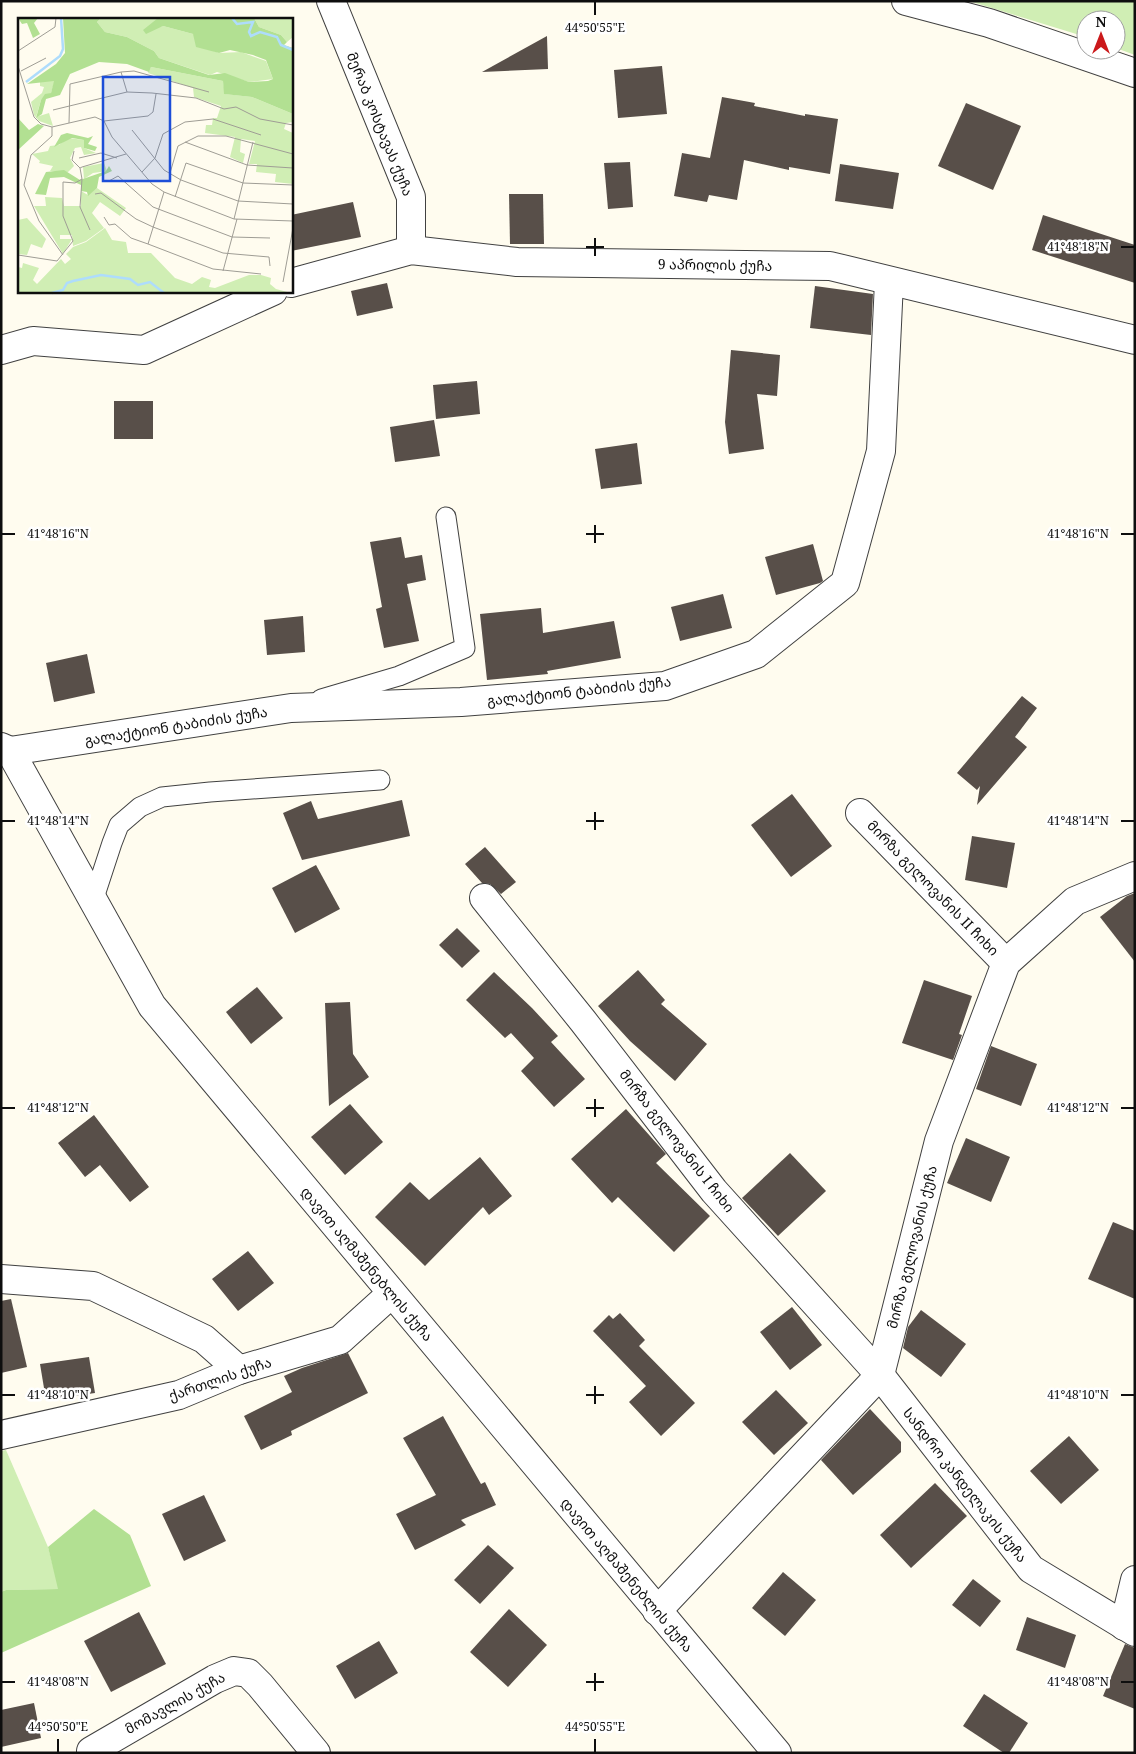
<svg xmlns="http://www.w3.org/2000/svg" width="1136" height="1754" font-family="'Noto Serif','Noto Sans Georgian',serif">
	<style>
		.green { fill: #d0eeb4 }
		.forest { fill: #b2e092 }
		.building { fill: #584f49 }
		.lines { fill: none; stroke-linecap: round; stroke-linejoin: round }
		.service-casing { stroke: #414141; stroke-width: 21 }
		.minor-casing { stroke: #414141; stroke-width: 30 }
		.tertiary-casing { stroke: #414141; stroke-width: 30 }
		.service { stroke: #fff; stroke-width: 19 }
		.minor { stroke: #fff; stroke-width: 28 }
		.tertiary { stroke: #fff; stroke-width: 28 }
		.ticks { fill: none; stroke: #0e0e0e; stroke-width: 2 }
		.labels { text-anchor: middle; stroke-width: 5; stroke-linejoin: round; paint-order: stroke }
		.street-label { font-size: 14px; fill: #0e0e0e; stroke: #fff }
		.inset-river { fill: none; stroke: #aedcfc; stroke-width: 2.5 }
		.inset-road { fill: none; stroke: #9f9d95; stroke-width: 1 }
		.view { fill: #1d4ed8; fill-opacity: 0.15; stroke: #1d4ed8; stroke-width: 2.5 }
		.inset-edge { fill: none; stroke: #0e0e0e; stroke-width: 2.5 }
		.ticks-label { font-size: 12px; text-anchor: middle; fill: #0e0e0e; stroke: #fff; stroke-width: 5; stroke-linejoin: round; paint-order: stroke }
	</style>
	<rect width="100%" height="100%" fill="#fffcef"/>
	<g class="green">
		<polygon points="969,1 1135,1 1135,55 1116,48 1116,20 1086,20 1086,37"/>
		<polygon points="6,1450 48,1547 59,1589 6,1590 1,1592 1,1451"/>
	</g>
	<polygon class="forest" points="94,1509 130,1535 151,1586 1,1653 1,1592 6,1590 58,1589 48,1547"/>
	<g class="building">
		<polygon points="547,36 548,69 482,72"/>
		<polygon points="662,66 667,114 618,118 614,70"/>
		<polygon points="722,97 755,103 754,106 805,116 805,114 838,119 830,174 789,167 789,170 744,160 737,200 709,195 707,202 674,196 682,153 710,158"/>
		<polygon points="966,103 1021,126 993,190 938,166"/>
		<polygon points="630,162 633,207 608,209 604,163"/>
		<polygon points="840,164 899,173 893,209 835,201"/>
		<polygon points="509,194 543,194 544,244 510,244"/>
		<polygon points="353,202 361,237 291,251 291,215"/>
		<polygon points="1043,215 1135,245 1135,283 1032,250"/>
		<polygon points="387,283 393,308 357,316 351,291"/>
		<polygon points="815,286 873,294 871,335 810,328"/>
		<polygon points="731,350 780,355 777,396 757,394 764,449 729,454 725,422"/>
		<polygon points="477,381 480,414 436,419 433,385"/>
		<rect x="114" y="401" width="39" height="38"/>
		<polygon points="434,420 440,456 395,462 390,427"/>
		<polygon points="637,443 642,484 601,489 595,449"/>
		<polygon points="401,537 405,558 422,555 426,580 407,584 419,641 384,648 376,609 382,607 370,542"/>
		<polygon points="813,544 823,581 820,583 776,595 765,557"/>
		<polygon points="723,594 732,628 680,641 671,607"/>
		<polygon points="541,608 543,633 614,621 621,658 547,671 548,674 487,680 480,614"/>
		<polygon points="303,616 305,652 267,655 264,620"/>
		<polygon points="87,654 95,693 54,702 46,663"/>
		<polygon points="1022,696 1037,708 1015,737 1027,747 977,805 980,786 977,790 957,773"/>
		<polygon points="792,794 832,846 791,877 751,825"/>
		<polygon points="402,800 410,836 302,860 283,813 311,801 318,819"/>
		<polygon points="972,836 1015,843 1007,888 965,880"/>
		<polygon points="485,847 516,882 501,894 490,884 482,883 465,864"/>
		<polygon points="316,865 340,909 295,933 272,888"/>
		<polygon points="1135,893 1135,962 1100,917 1127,896"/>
		<polygon points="457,928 480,951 462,968 439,945"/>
		<polygon points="638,970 665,1000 661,1004 707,1044 675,1081 630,1041 598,1006"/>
		<polygon points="494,972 532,1008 558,1036 551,1042 585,1079 554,1107 521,1071 534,1058 511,1033 505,1038 466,1000"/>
		<polygon points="924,980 972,996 959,1034 962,1035 953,1060 902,1043"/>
		<polygon points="257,987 283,1018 251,1044 226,1012"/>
		<polygon points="350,1002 353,1054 369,1077 329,1106 325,1003"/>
		<polygon points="991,1046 1037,1064 1021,1106 976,1089"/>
		<polygon points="350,1104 383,1142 345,1175 311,1137"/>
		<polygon points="626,1109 666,1154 656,1163 710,1216 674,1252 618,1197 612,1203 571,1159"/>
		<polygon points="94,1115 149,1187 130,1202 100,1165 85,1177 58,1143"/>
		<polygon points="966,1138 1010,1157 991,1202 947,1183"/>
		<polygon points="790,1153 826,1191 778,1236 742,1198"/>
		<polygon points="480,1157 512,1196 489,1215 483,1207 425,1266 375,1217 410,1182 429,1200"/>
		<polygon points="1113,1222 1135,1231 1135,1299 1088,1279"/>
		<polygon points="248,1251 274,1283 238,1311 212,1279"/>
		<polygon points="11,1299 27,1367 1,1373 1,1301"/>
		<polygon points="792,1307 822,1345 790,1370 760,1332"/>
		<polygon points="921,1310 966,1344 941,1377 903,1348 908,1327"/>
		<polygon points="620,1313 645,1340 639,1346 695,1403 661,1436 629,1402 646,1386 593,1331 609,1315 613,1319"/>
		<polygon points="348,1353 368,1393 291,1431 292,1435 261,1450 244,1416 292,1392 284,1376 302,1368"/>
		<polygon points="89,1357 95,1393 46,1400 40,1364"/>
		<polygon points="776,1390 808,1423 774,1455 742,1422"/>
		<polygon points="870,1409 901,1442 901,1452 853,1495 821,1460"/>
		<polygon points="443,1416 481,1484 485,1482 496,1505 461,1520 466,1525 415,1550 396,1514 436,1495 403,1438"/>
		<polygon points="1069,1436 1099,1470 1061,1504 1030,1471"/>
		<polygon points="935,1483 967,1516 911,1568 880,1535"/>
		<polygon points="204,1495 226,1541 184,1561 162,1514"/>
		<polygon points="488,1545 514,1568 480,1604 454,1580"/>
		<polygon points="783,1572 816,1600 785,1636 752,1608"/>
		<polygon points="973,1579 1001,1601 980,1627 952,1605"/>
		<polygon points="509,1609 547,1645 508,1687 470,1652"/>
		<polygon points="139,1612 166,1664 111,1692 84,1641"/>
		<polygon points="1027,1617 1076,1635 1065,1668 1016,1650"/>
		<polygon points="379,1641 398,1673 355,1699 336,1666"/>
		<polygon points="1125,1644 1135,1648 1135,1709 1103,1696"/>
		<polygon points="984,1694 1028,1723 1009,1753 1004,1753 963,1726"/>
		<polygon points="34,1703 41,1738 1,1747 1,1710"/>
	</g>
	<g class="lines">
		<g class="service-casing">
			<g id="service">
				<polyline points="321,699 399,676 465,648 446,517"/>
				<polyline points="93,901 112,843 119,825 140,807 162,797 210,792 380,780"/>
			</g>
		</g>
		<g class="minor-casing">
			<g id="minor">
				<polyline points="331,1 411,197 411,250"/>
				<polyline points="906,1 989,23 1135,73"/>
				<polyline points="291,283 411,250 517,262 830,266 1135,340"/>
				<polyline points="1,350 33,341 144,350 273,291"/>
				<polyline points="10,751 291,708 461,702 665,686 756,654 845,583 881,451 889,282"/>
				<polyline points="860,813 1006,963"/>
				<polyline points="484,898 583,1021 714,1191 880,1375 1031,1569 1135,1632"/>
				<polyline points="1,1279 93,1286 204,1339 239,1370"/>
				<polyline points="1,1435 179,1395 239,1370 340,1340 391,1294"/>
				<polyline points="657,1611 880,1375 939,1141 1006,963 1075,901 1135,876"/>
				<polyline points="1124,1626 1135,1580"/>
				<polyline points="91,1751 215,1679 234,1671 248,1673 260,1685 316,1753"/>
			</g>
		</g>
		<g class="tertiary-casing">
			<polyline id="tertiary" points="1,747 10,751 152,1006 777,1753"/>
		</g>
		<use href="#service" class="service"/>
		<use href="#minor" class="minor"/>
		<use href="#tertiary" class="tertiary"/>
	</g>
	<path class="ticks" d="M595,2V15M595,238V256M586,247H604M1121,247H1134M595,525V543M2,534H15M586,534H604M1121,534H1134M595,812V830M2,821H15M586,821H604M1121,821H1134M595,1099V1117M2,1108H15M586,1108H604M1121,1108H1134M595,1386V1404M2,1395H15M586,1395H604M1121,1395H1134M595,1673V1691M2,1682H15M586,1682H604M1121,1682H1134M58,1739V1752M595,1739V1752"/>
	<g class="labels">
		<g class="street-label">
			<text transform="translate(380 124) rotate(68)" y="5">მერაბ კოსტავას ქუჩა</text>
			<text transform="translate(715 265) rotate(1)" y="5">9 აპრილის ქუჩა</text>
			<text transform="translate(579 691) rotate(-6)" y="5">გალაქტიონ ტაბიძის ქუჩა</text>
			<text transform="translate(176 726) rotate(-9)" y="5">გალაქტიონ ტაბიძის ქუჩა</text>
			<text transform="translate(933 888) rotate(46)" y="5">მირზა გელოვანის II ჩიხი</text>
			<text transform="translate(677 1141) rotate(52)" y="5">მირზა გელოვანის I ჩიხი</text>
			<text transform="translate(912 1247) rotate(-76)" y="5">მირზა გელოვანის ქუჩა</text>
			<text transform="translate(367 1264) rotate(50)" y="5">დავით აღმაშენებლის ქუჩა</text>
			<text transform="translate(220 1379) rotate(-19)" y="5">ქართლის ქუჩა</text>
			<text transform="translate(965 1485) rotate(52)" y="5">სანდრო კანდელაკის ქუჩა</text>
			<text transform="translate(627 1575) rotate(50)" y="5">დავით აღმაშენებლის ქუჩა</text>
			<text transform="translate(175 1703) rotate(-29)" y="5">მომავლის ქუჩა</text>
		</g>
	</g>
	<g transform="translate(18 18)">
		<rect width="275" height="275" fill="#fffcef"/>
		<path d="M83,0H140L137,10L145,8L175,16L190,31L201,35L223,34L248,43L255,61L231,64L199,54L192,57L141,40L136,33L109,19L87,14L79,4ZM236,0H275V19L269,24L263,17L241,9ZM133,49L205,63L207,76L234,79L275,96V104L268,105L266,111L275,115V166L257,164L258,156L238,154L239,146H231L237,123L223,121L222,134L227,136L225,145L212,139L217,119L187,115L188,107H194L195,100H199L203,88L176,79L175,70L130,55ZM31,61L37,62L33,75L23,82L18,99L31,95L35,108L21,103L16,97L13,84L24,75L26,69L22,68V64ZM50,120L66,122V130L78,135L66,137L63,129L57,130L52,140L56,148L50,154L32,153L35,148L21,145L22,143L14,136L30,133L32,128L41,127ZM86,145L89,153L75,155L66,161L65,149ZM79,170L108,190L102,198L82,184L74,195L86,210L68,223L55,228L54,217H42V221H54L45,236L16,188H28L27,179L44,180L46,188H63V173L70,177ZM9,200L28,221L24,230L13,226L9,237L0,236V202ZM87,210L94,222L108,224L110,235H133L157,260L174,266L184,259L193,262L191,269L197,270L231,257H243L253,260L252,266L258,271L273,275H0V249L4,250L5,245L21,250L15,262L19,266L43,241L47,246L53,241L48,236L55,229L68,224Z" fill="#d0eeb4"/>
		<path d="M20,0L16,5L22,16L15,20L9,5L4,6L0,0ZM45,0H83L79,4L87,14L109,19L136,33L141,40L191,57L207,55L231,64L250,63L255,61L248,42L235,37L212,32L201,35L178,29L175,16L145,8L128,16L125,12L140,0H236L241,9L263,17L269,24L266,27L275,30V96L234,79L206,76L205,63L133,49L131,54L109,46L81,44L52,56L42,77L28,81L24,96L18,100L23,82L27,76L33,75L36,63L9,66L38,46L47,35ZM0,100L11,112L20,106L26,108L0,132ZM49,115L70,120L75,118L70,126L79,129L77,133L66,130V122L54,120L36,129L43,117ZM91,148L94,153L81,159L79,170L70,178L69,174L63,173V167L46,159L32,160L28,177L17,176L28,154L46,152L62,162L88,153Z" fill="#b2e092"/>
		<path class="inset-river" d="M214,0L219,6L235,4L231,14L233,18L242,14L259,19L263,27L275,32M8,64L42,38L45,31L43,0M34,275L45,272L49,265L55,263L83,257L112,261L120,267L132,264L146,275"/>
		<path class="inset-road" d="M0,33L37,9L38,0M0,48L16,99L23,106L34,109L77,99L86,103L94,119L134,166L146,174L216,201L275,203M3,53L28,40M103,54L116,53L191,74M35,92L109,74L134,75L178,80L206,91L218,89L242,101L275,107M86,103L130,98L135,94L138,76M51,105L52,66L103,54L109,74M34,109V118L13,137L6,167L21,203L45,237M114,112L146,152L163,162L220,183L275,186M167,124L229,147L275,150M56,133L54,142L62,150M61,140L83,135L99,140M124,154L137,140L145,116L167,104L195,101L243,117M152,155L160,128L180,118H208L275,136M64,161L62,189L72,212M91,163L100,158L135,189L214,219L252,220M146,174L130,226L195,251L243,256M77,176L83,175L118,201L135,209L205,235L251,239L252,248M157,179L168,145L225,165L275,167M86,199L91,207L97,206L113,220L130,226M216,201L235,124M0,237L39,243L55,223L45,198V164L57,165L64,161L62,150L64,149L108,136M205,253L219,201M265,264L275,210"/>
		<path class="view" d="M85,59H152V163H85Z"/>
		<rect width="275" height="275" class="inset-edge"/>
	</g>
	<g class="ticks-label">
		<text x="595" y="32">44°50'55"E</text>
		<text x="1078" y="251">41°48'18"N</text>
		<text x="58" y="538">41°48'16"N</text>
		<text x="1078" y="538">41°48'16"N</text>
		<text x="58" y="825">41°48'14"N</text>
		<text x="1078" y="825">41°48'14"N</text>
		<text x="58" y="1112">41°48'12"N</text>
		<text x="1078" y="1112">41°48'12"N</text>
		<text x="58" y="1399">41°48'10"N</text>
		<text x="1078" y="1399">41°48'10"N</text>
		<text x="58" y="1686">41°48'08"N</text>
		<text x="1078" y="1686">41°48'08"N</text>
		<text x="58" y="1731">44°50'50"E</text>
		<text x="595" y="1731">44°50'55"E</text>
	</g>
	<rect width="1136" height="1754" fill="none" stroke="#0e0e0e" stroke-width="5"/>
	<g transform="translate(1101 35)"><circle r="24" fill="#ffffff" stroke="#9f9f9f"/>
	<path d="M0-4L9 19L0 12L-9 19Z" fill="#cb191b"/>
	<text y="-8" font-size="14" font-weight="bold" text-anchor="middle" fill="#0e0e0e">N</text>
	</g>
</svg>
